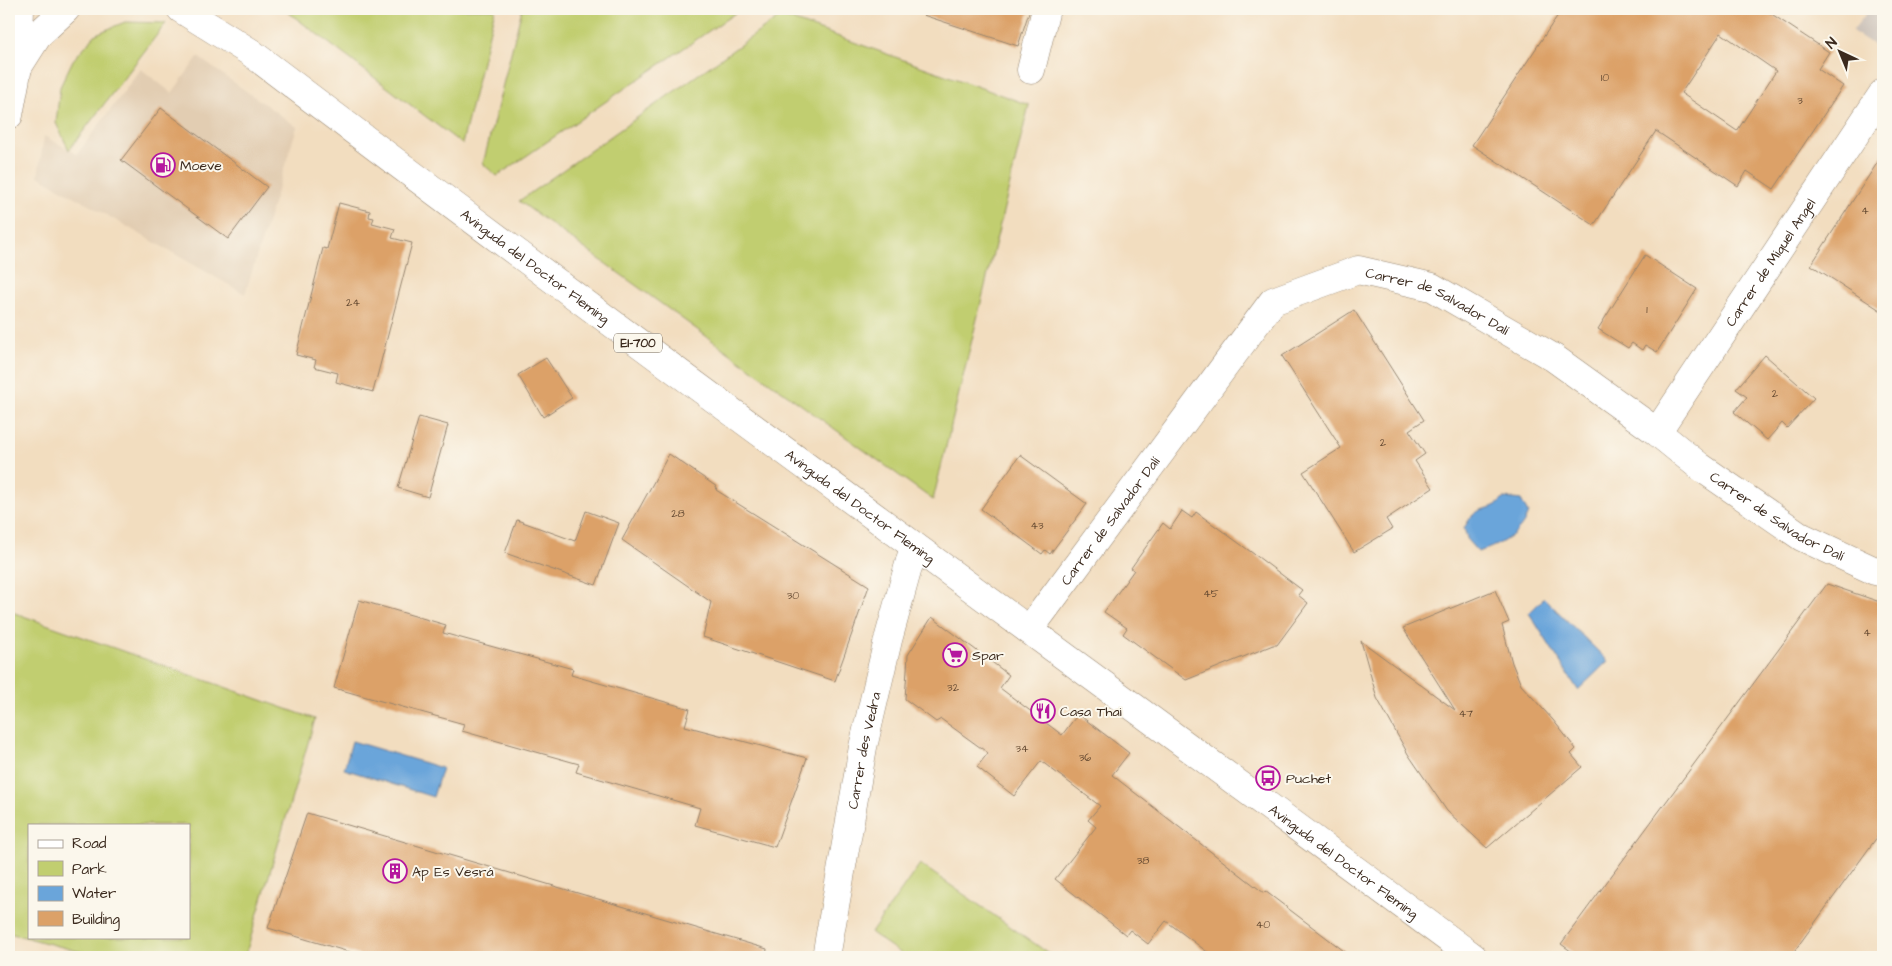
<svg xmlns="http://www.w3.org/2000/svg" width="1892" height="966" font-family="'Architects Daughter',sans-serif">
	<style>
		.built { fill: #e2cdb2 }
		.industrial { fill: #ccc2b9 }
		.green { fill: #c1ce70; stroke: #7e7c47; fill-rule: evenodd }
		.water { fill: #6aa5da; stroke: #52687c }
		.building { fill: #dca168; fill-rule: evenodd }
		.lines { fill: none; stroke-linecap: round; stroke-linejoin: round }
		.street-casing { stroke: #96846e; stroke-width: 29 }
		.secondary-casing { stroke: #96846e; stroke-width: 29 }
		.primary-casing { stroke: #96846e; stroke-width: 29 }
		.street { stroke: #fff; stroke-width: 28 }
		.secondary { stroke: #fff; stroke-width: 28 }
		.primary { stroke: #fff; stroke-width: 28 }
		.labels { text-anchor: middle; stroke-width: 4; stroke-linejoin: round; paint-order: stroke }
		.number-label { font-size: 11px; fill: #634830 }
		.shield { fill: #fbf7ec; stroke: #75685c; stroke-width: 1 }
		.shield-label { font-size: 12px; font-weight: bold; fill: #3b2a1e }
		.poi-label { font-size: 14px; fill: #3b2a1e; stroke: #fbf7ec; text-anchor: start }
		.street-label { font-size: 14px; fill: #3b2a1e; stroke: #fbf7ec }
	</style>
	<rect width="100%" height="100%" fill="#fbf7ec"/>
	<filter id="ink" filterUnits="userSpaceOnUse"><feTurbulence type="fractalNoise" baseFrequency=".02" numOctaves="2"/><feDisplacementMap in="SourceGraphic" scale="10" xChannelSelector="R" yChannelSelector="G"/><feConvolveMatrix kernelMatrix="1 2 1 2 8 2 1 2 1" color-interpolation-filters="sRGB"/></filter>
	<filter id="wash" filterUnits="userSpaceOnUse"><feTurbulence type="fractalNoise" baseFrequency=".0096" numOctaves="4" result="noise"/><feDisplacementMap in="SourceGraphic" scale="20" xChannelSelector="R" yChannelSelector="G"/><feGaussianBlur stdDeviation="1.12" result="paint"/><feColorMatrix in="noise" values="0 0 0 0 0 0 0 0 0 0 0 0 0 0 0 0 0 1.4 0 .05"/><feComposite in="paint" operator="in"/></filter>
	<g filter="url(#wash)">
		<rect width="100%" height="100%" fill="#f2ddbf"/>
		<polygon class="built" points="198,57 297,127 245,294 38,176 44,136 77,154 141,69 172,93"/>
		<polygon class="industrial" points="1870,9 1883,9 1883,51 1852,31"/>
		<g class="green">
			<polygon points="284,9 495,9 462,144"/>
			<polygon points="522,9 741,9 497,176 483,164"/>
			<polygon points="781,16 1029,105 933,500 519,201"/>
			<polygon points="125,22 166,23 69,150 56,123 60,87 73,60 96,34"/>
			<path d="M9,611L315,719L245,957H100L9,933ZM29,825H189V937H29Z"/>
			<polygon points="920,864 1054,957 906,957 871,933"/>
		</g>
		<g class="water">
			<path d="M1504,498L1521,500L1528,513C1522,534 1498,546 1478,552L1468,541L1464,528C1467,524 1470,517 1474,514C1484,506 1493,511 1504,498Z"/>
			<polygon points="1544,598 1608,661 1578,690 1529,613"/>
			<polygon points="352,741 442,768 433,797 344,769"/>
		</g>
		<g id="blocks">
			<g class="building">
				<polygon points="924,9 1030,9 1018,46 923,15"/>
				<path d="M1562,9H1764L1829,52L1818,69L1843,86L1774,189L1747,171L1738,186L1656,131L1594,225L1472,145ZM1721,33L1776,71L1737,131L1681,93Z"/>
				<polygon points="161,108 267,187 228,239 121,160"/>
				<polygon points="1883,154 1883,312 1811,265"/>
				<polygon points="339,203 370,211 369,217 374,218 372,223 395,229 392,238 412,243 373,392 336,382 338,373 314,367 316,360 296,355 323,248 327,249"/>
				<polygon points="1645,255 1697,289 1657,352 1645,345 1642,350 1632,343 1628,348 1598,329"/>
				<polygon points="1354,310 1424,420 1409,430 1425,454 1415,461 1433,488 1386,519 1392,529 1354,552 1303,472 1341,448 1282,356"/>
				<polygon points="1765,355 1814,398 1787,428 1782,423 1767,440 1734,412 1747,397 1736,389"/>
				<polygon points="546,358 572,398 543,417 518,375"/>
				<polygon points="419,417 448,425 428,497 398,488"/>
				<polygon points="669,454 717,487 716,490 869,586 835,681 703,637 711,602 622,540"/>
				<polygon points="1020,455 1087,504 1050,554 1045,550 1042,554 981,509"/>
				<polygon points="586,511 619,523 596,585 505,553 517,520 575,541"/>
				<polygon points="1182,511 1192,518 1196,512 1258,557 1302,590 1298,595 1308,603 1277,645 1273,645 1186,680 1123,634 1127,628 1104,612 1134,570 1131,568 1163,523 1170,529"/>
				<polygon points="1827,584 1883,603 1883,829 1790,957 1579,957 1561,944"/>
				<polygon points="1495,590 1509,622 1502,625 1512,663 1521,685 1553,720 1576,749 1571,754 1582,767 1487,848 1447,811 1408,754 1377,698 1361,641 1455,710 1403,628"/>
				<polygon points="359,600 446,625 443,633 573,669 571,675 690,709 685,726 807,758 775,847 695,825 700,808 576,772 579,764 462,731 464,724 334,688"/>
				<polygon points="932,617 1009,675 1000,688 1062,735 1078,714 1129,753 1112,775 1264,893 1265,891 1352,957 1214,957 1166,921 1148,944 1130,930 1126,935 1055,879 1096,827 1088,820 1100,806 1041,761 1014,796 977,767 988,753 941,719 936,722 905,699 908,655"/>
				<polygon points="307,813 767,949 766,957 366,957 268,928"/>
			</g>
		</g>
	</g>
	<g filter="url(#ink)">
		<use href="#blocks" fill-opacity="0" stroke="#96846e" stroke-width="1"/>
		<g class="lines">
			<g class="street-casing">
				<g id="street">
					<polyline points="1031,70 1046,9"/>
					<path id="s1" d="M1657,432L1883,93"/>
					<path id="s2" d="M1029,630L1273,301L1358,270L1432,287L1554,358L1657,432L1699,466L1802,537L1875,571L1883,573"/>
					<path id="s3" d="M826,957L863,747L888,640L914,546"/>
				</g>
			</g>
			<g class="secondary-casing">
				<g id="secondary">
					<polyline points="18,67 39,34 66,9"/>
					<polyline points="9,115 18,67 20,9"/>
				</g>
			</g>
			<g class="primary-casing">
				<g id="primary">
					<path id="s4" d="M181,9L250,52C654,359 1066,655 1473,957"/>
				</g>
			</g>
			<use href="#street" class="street"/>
			<use href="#secondary" class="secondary"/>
			<use href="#primary" class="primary"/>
		</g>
	</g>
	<defs>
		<g id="fuel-ring" transform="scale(1.25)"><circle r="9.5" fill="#fbf7ec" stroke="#b5179e" stroke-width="1.5"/><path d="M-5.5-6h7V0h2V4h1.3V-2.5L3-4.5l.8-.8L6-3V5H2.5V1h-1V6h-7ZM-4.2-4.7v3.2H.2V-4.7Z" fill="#b5179e"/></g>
		<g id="supermarket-ring" transform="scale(1.25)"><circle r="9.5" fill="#fbf7ec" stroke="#b5179e" stroke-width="1.5"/><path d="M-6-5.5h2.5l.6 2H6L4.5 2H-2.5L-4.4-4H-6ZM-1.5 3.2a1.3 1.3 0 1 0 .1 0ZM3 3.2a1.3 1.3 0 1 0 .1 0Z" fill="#b5179e"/></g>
		<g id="restaurant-ring" transform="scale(1.25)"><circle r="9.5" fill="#fbf7ec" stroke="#b5179e" stroke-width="1.5"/><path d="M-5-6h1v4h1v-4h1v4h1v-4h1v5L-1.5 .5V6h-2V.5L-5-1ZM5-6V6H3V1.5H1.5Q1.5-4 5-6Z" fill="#b5179e"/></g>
		<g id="bus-ring" transform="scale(1.25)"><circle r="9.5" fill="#fbf7ec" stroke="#b5179e" stroke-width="1.5"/><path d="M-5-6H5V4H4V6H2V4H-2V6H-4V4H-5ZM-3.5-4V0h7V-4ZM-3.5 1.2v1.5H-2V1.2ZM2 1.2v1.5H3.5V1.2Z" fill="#b5179e"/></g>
		<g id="building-ring" transform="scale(1.25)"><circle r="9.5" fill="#fbf7ec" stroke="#b5179e" stroke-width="1.5"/><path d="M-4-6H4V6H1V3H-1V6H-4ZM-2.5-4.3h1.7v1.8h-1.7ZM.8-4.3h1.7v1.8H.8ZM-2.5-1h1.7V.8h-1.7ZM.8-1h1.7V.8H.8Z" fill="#b5179e"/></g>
	</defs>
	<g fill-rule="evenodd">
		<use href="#fuel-ring" x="163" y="165"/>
		<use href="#supermarket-ring" x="955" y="655"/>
		<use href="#restaurant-ring" x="1043" y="711"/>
		<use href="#bus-ring" x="1268" y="778"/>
		<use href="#building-ring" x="395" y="871"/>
	</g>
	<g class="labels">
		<g class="number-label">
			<text x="1605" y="81">10</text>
			<text x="1800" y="104">3</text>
			<text x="1865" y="214">4</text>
			<text x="353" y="306">24</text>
			<text x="1647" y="313">1</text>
			<text x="1775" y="397">2</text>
			<text x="1383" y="446">2</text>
			<text x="678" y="517">28</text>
			<text x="1037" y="529">43</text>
			<text x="1211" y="597">45</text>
			<text x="793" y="599">30</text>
			<text x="1867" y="636">4</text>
			<text x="953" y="691">32</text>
			<text x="1466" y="717">47</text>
			<text x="1022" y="752">34</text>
			<text x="1085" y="761">36</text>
			<text x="1143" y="864">38</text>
			<text x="1263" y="928">40</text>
		</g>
		<rect class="shield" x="614" y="333.5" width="48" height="19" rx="4"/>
		<g class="shield-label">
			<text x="638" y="347">EI-700</text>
		</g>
		<g class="poi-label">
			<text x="180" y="170">Moeve</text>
			<text x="972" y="660">Spar</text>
			<text x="1060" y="716">Casa Thai</text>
			<text x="1286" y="783">Puchet</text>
			<text x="412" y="876">Ap Es Vesrá</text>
		</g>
		<g class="street-label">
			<text dy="5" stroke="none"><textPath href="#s1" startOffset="204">Carrer de Miquel Angel</textPath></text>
			<text dy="5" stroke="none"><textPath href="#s4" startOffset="438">Avinguda del Doctor Fleming</textPath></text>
			<text dy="5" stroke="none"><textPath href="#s2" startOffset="586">Carrer de Salvador Dalí</textPath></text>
			<text dy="5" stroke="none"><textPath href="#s4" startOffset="842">Avinguda del Doctor Fleming</textPath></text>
			<text dy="5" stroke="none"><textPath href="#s2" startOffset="991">Carrer de Salvador Dalí</textPath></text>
			<text dy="5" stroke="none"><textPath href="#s2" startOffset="136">Carrer de Salvador Dalí</textPath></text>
			<text dy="5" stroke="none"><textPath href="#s3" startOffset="210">Carrer des Vedra</textPath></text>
			<text dy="5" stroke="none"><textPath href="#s4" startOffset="1442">Avinguda del Doctor Fleming</textPath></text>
		</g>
	</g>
	<rect width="1892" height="966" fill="none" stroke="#fbf7ec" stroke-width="30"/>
	<rect x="28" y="824" width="162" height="115" fill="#fbf7ec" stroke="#aea59a"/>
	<rect x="38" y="840" width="25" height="8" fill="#ffffff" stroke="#aea59a"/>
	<text x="72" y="848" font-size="15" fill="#3b2a1e">Road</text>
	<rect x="38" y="861" width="25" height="15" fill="#c1ce70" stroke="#aea59a"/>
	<text x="72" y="874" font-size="15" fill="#3b2a1e">Park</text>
	<rect x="38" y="886" width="25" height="15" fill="#6aa5da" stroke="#aea59a"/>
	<text x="72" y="898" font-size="15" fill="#3b2a1e">Water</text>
	<rect x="38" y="911" width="25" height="15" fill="#dca168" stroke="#aea59a"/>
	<text x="72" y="924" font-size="15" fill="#3b2a1e">Building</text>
	<g transform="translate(1840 52) rotate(316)" stroke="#fbf7ec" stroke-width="4" paint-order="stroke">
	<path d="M0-4L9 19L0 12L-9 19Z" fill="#3b2a1e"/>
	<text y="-8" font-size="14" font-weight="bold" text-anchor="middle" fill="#3b2a1e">N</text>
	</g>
</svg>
